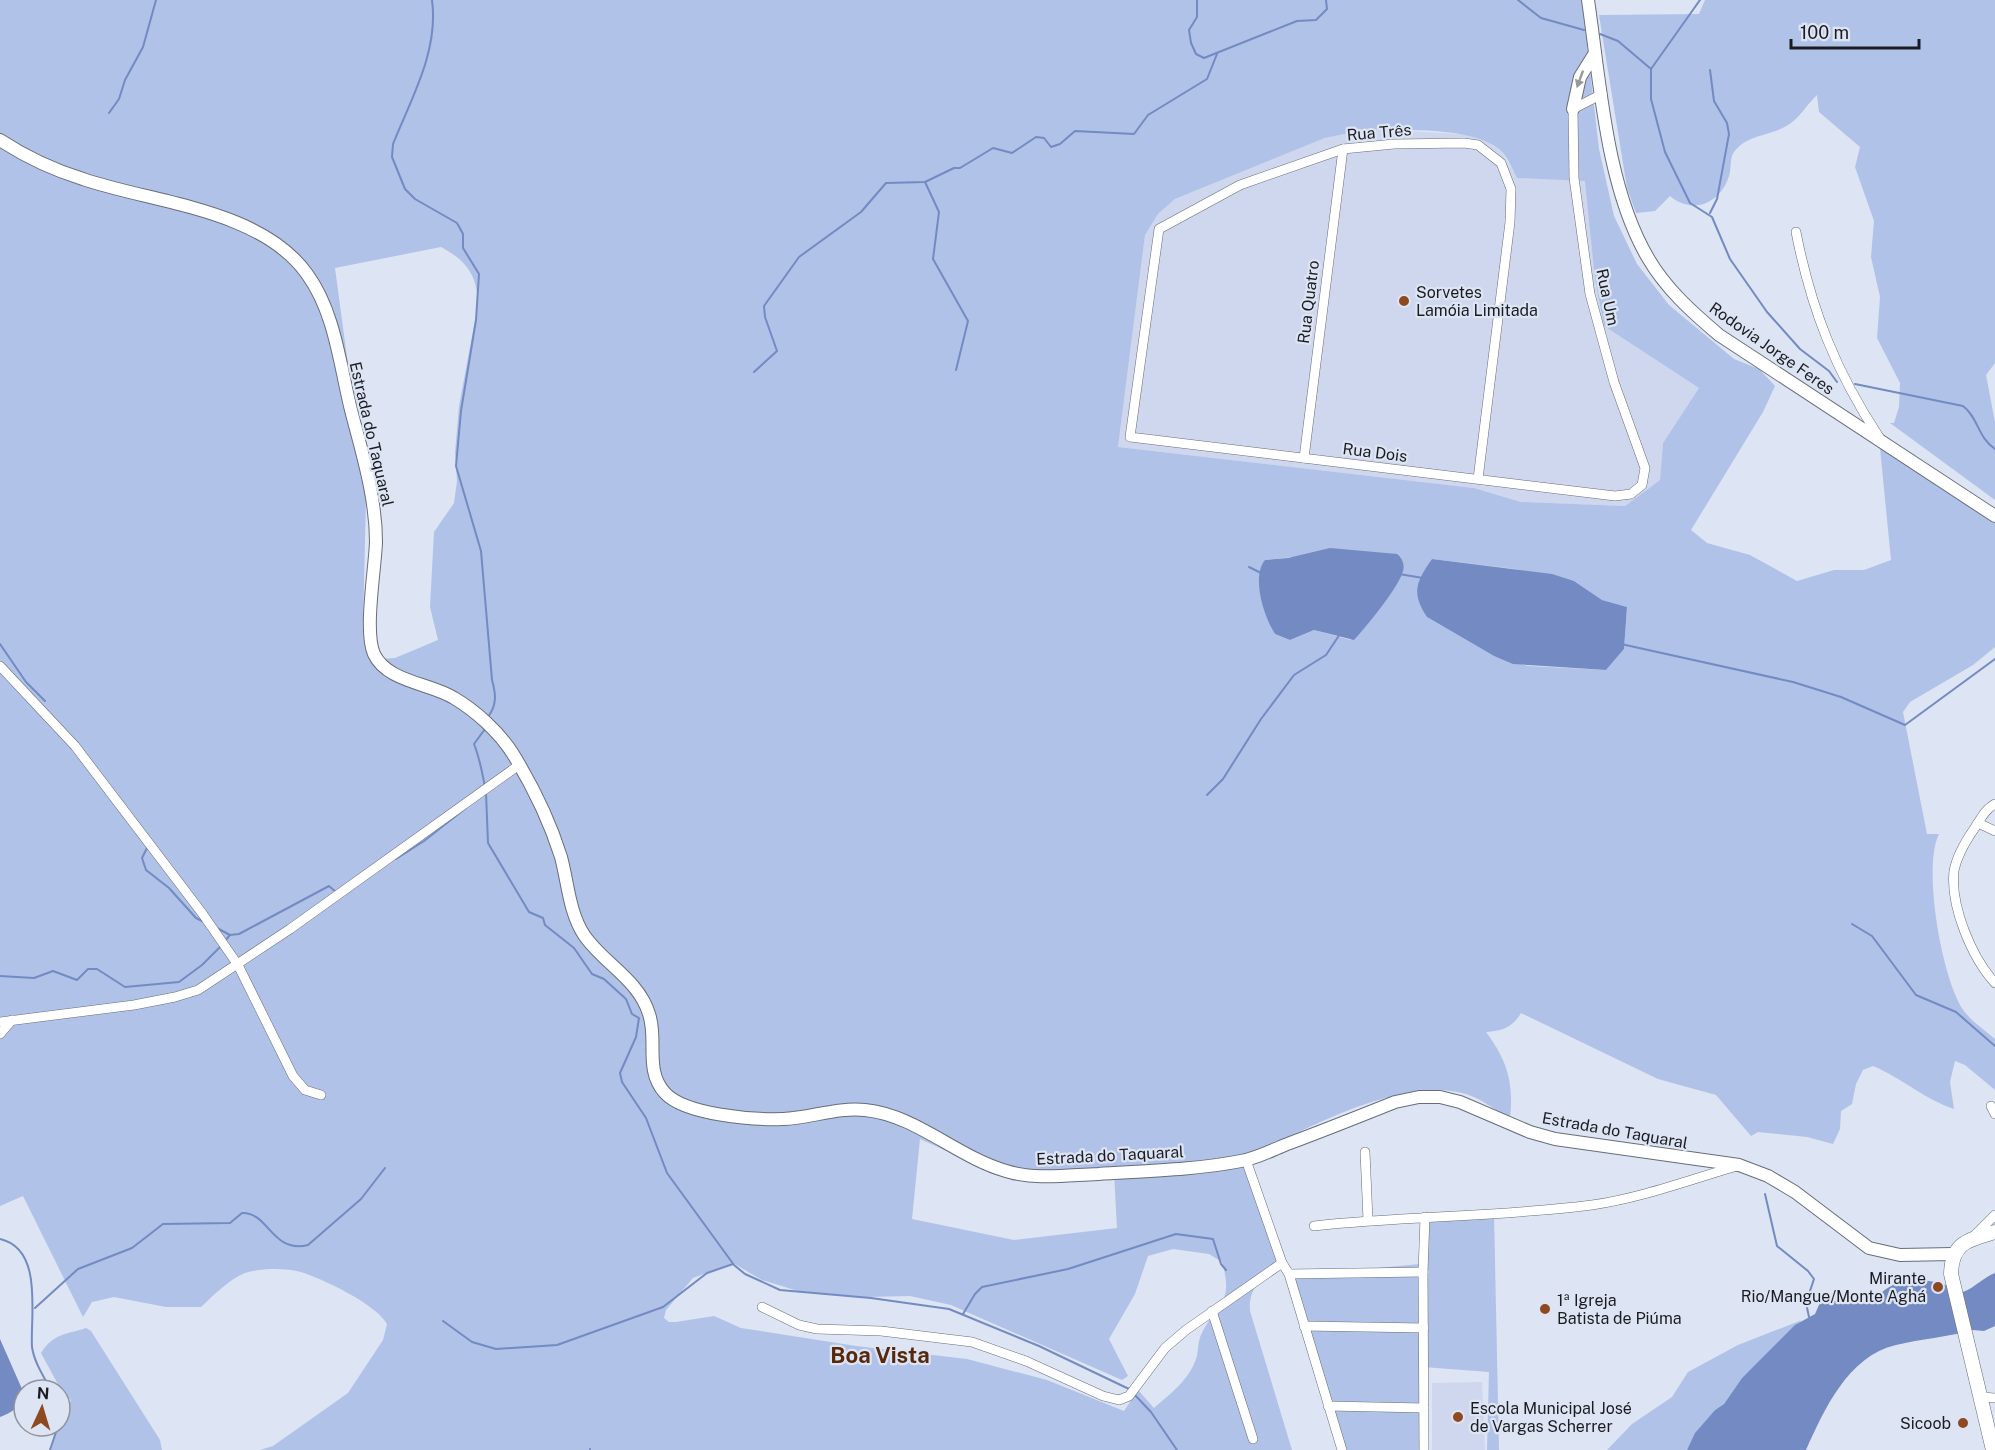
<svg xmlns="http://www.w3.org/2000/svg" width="1995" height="1450" font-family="'Public Sans',sans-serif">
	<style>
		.built { fill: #ced7ed }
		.green { fill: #b1c2e8; fill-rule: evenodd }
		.water { fill: #738ac3 }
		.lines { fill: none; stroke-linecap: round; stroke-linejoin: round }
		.stream { stroke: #738ac3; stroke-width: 2 }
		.street-casing { stroke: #676d7a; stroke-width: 10 }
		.secondary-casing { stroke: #676d7a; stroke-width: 14 }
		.primary-casing { stroke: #676d7a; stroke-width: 15 }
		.street { stroke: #fff; stroke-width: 9 }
		.secondary { stroke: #fff; stroke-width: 12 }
		.primary { stroke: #fff; stroke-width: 14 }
		.oneway { fill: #98999b }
		.poi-dot { fill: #8e4920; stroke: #dde4f3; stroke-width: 2 }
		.labels { text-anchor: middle; stroke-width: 4.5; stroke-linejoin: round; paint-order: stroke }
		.street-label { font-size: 16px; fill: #1a1c21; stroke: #dde4f3 }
		.poi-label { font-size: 16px; fill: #1a1c21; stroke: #dde4f3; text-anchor: start }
		.district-label { font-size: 22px; font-weight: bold; fill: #57280b; stroke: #dde4f3 }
	</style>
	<rect width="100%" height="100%" fill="#dde4f3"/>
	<g class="built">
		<polygon points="1369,129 1460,134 1485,140 1502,152 1517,178 1586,181 1595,279 1604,326 1699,388 1663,443 1660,480 1625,506 1521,502 1474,488 1118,447 1145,235 1158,214 1175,199 1325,138"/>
		<polygon points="1482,1382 1485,1450 1432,1450 1432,1383"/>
	</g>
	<g class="green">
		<path d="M0,0H1582L1599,149L1614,216L1637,264L1669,305L1734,359L1759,369L1775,386L1763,412L1691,530L1707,543L1750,555L1797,581L1834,570H1864L1891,560L1880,448L1995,522V647L1973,665L1910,702L1903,712L1927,834H1939C1922,867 1942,981 1964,1011C1972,1022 1985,1030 1995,1039V1090L1965,1065L1955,1061L1950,1082L1954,1109C1924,1099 1902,1078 1873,1066L1863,1070L1856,1084L1852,1104L1841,1111L1840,1129L1833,1144L1807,1137L1758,1132L1751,1136L1716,1095L1658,1079L1521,1013C1512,1028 1502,1031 1486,1032C1507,1060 1514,1083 1510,1118C1496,1111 1481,1098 1466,1094C1401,1075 1309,1129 1249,1155L1280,1265C1262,1278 1248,1288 1250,1311L1292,1450H260L273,1446L348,1393L383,1340L387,1324C376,1304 323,1279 301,1272C286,1268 260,1268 245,1273C228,1280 214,1295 201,1307H166L114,1297L92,1302L83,1317L23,1196L0,1206ZM1369,129C1406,131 1472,126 1500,150C1508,157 1512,169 1517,178L1585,181L1595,279L1604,326L1699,388L1663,443L1660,480L1625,506L1521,502L1474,488L1118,447L1145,235L1158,214L1175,199L1325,138ZM441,247C467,261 477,275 478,304L459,406L455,453L457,481L454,503L434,532L430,607L438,640L395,658L380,659L367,641L363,625L366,499L335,268ZM1293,557L1351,640L1314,630L1290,640L1275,634C1263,615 1253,579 1265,560ZM1432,559L1515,569L1574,581L1602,600L1627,607L1624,649L1606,670L1528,666L1494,656L1427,617L1419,581ZM920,1139L1013,1181L1114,1173L1117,1228L1014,1240L912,1219ZM1173,1249L1209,1254L1222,1262C1234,1304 1218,1301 1202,1333C1197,1342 1199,1351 1196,1359C1189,1380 1170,1394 1154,1408L1138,1390L1124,1411L1047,1380L967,1359L856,1346L741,1328L714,1316L676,1322H669L664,1318L666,1310L693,1278L733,1263L762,1280L798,1291L866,1297L910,1296L951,1305L1122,1380L1128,1376L1109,1339L1135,1294L1148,1256Z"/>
		<path d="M1705,0H1995V363L1986,375L1995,422V500L1890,423H1894L1899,407L1900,383L1877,338L1880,297L1871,257L1874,221L1855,167L1860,147L1819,112L1817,95C1807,104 1799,119 1788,125C1771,136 1747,134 1734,152C1729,159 1732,171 1728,179C1718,205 1691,214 1670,196L1655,211L1636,213L1627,188L1599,15L1699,14Z"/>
		<polygon points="1494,1213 1499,1450 1487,1450 1489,1372 1423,1367 1421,1450 1344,1450 1294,1276 1420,1264 1431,1215"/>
		<polygon points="1802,1320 1742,1378 1724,1404 1715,1410 1697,1431 1687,1450 1607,1450 1632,1424 1672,1397 1688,1372 1738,1345"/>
		<path d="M86,1328L91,1331L160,1440L162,1450H51L58,1426H60V1413L67,1409L71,1400L61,1390L41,1353C54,1333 65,1335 86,1328Z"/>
	</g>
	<g class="water">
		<path d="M1330,548L1397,554C1402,558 1405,564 1403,571C1399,587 1366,627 1354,640L1314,630L1290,640L1275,634C1264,617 1251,577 1265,560L1288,558Z"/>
		<path d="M1432,559L1552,574L1574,581L1602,600L1627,607L1624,649L1606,670L1513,664L1494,656L1427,617C1411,593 1416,582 1432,559Z"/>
		<path d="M1995,1273V1326L1984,1331L1973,1330C1947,1337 1921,1339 1896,1345C1848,1356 1824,1410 1806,1450H1687L1695,1433L1715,1410L1724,1404L1742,1378L1795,1325L1815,1314L1822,1298C1837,1301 1852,1305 1868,1301C1877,1298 1883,1290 1891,1286C1913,1274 1943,1282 1963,1292C1976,1287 1982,1278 1995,1273Z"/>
		<path d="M0,1339L22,1389C22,1406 15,1411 0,1417Z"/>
	</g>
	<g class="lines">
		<g class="stream">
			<path d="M432,0C439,51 411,99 393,144L392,157L405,189L415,199L457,223L463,234V248L479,274L476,320L461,411L456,466L481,551L492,680C496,694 497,705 488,717"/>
			<polyline points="1197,0 1197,17 1189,30 1191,43 1196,54 1204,58 1297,21 1316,20 1327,9 1326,0"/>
			<polyline points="1518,0 1541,18 1584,30"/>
			<polyline points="1700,0 1651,69 1651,99 1665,152 1690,203 1712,217 1730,259 1767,312 1800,349 1829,371 1837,382"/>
			<polyline points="1600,34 1618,41 1651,69"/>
			<polyline points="1710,70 1714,101 1727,123 1729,134 1717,199 1710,213"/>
			<polyline points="109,113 119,99 125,80 143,47 156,0"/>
			<polyline points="925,182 939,212 933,259 968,321 956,370"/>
			<polyline points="754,372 777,351 765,317 764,306 799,257 861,212 886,183 925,182 954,168 960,168 993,148 1012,153 1036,137 1044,138 1051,147 1060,144 1075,131 1134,134 1148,115 1207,79 1217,54"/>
			<path d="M1855,384L1963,406C1978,417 1978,438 1995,449"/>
			<polyline points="1249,567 1261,573"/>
			<polyline points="1399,574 1423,578"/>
			<polyline points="0,644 26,682 45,701"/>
			<polyline points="1621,644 1793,682 1841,697 1905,725 1995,659"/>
			<path d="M485,787C482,772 480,759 474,744L485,729"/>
			<polyline points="486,793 488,843 529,912 543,918 545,925 574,948 592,974 604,979 626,999 632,1014 639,1018 636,1037 620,1073 622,1082 646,1118 667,1173 734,1265 745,1274 780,1290 871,1298 949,1309 1039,1346 1129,1389"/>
			<polyline points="1207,795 1223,779 1261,719 1294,675 1326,655 1340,634"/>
			<polyline points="147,848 142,858 146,870 169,888 196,918 204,922"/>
			<polyline points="396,859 424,841 466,808"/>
			<polyline points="1852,924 1872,936 1916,995 1956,1012 1995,1046"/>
			<polyline points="217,928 230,935 239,934 329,886 336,892"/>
			<polyline points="224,942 230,935"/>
			<polyline points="0,976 34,978 53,971 77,980 88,969 97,969 125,987 179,982 202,965 221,946"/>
			<polyline points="1765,1194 1777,1246 1808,1271 1814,1279 1806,1303 1809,1317"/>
			<path d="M0,1239C44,1249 30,1316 32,1347C34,1362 44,1377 51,1390"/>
			<path d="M35,1308L78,1269L132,1248L163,1224L230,1223L242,1213C269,1212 272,1254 308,1245L361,1199L385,1168"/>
			<polyline points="963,1314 975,1294 982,1287 1068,1269 1176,1234 1213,1239 1221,1264 1226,1270"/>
			<polyline points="443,1321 472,1342 496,1349 557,1345 663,1307 707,1273 733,1264"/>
			<polyline points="1133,1393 1151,1412 1177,1450"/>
			<polyline points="50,1450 58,1426"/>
			<polyline points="590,1450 590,1449"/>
		</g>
		<g class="street-casing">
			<g id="street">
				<path d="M1796,232C1811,309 1836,372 1879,437"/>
				<polyline points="1304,458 1343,149"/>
				<polyline points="1478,479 1510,222 1511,189 1501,163 1478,145 1464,143 1394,144 1343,149 1240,185 1159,229 1130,437 1615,496 1631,494 1642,485 1645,468 1614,382 1590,294 1574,178 1573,109 1602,94"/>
				<polyline points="0,666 75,746 202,913 238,965 293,1076 305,1090 321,1095"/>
				<path d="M1995,804C1985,809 1980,820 1974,829C1965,842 1957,855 1954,871C1950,906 1972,958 1995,983"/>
				<polyline points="1978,823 1995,831"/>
				<polyline points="0,1022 134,1005 175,997 198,990 290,929 519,765"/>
				<polyline points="0,1034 12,1020"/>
				<polyline points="1991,1106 1995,1114"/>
				<polyline points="1365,1152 1368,1220"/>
				<polyline points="1246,1160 1282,1263 1289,1274 1342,1450"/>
				<path d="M1314,1226C1406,1216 1499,1217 1592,1205C1641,1198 1689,1180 1737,1166"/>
				<polyline points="1972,1238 1995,1215"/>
				<polyline points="1289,1274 1423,1272"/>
				<polyline points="762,1307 799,1325 817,1329 881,1331 972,1342 1026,1361 1103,1396 1119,1400 1129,1396 1165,1348 1186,1330 1282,1263"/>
				<polyline points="1212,1311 1253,1439"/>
				<polyline points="1304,1326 1424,1328"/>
				<polyline points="1982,1397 1995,1398"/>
				<polyline points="1328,1406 1424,1408"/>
				<polyline points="1424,1450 1423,1272 1425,1217"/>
			</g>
		</g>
		<g class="secondary-casing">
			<g id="secondary">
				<path d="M1588,0C1600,81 1606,187 1648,258C1666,289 1692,312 1719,335L1995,516"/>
				<polyline points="1573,109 1580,77 1595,53"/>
				<path d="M0,140C26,157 54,170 83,179C153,203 261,209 307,274C335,312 340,366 351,410C362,453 376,497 376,542C375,570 364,631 374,654C387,682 430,683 454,698C476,711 499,732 513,754C532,785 550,822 561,857C568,883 569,912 584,935C603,963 639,980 649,1014C658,1040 644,1070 665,1093C685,1115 754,1120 783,1119C811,1118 837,1107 865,1110C916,1115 957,1157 1006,1171C1035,1180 1068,1175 1098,1174C1145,1171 1195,1170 1241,1161C1258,1158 1274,1149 1290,1143C1325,1130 1360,1116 1395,1102L1419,1097H1440L1460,1102L1530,1132L1555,1139L1739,1165L1768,1176L1795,1192L1869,1248L1900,1255L1953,1254"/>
			</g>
		</g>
		<g class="primary-casing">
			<path id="primary" d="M1993,1450L1951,1274C1952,1242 1968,1240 1995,1232"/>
		</g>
		<use href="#street" class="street"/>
		<use href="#secondary" class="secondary"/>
		<use href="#primary" class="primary"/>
	</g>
	<defs><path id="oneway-solid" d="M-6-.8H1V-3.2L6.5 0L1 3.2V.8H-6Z" transform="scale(1.5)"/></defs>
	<use class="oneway" href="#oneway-solid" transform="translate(1580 79) rotate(110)"/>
	<g class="poi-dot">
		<circle cx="1404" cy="301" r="6"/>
		<circle cx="1938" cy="1287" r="6"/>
		<circle cx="1545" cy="1309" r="6"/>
		<circle cx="1458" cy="1417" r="6"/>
		<circle cx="1963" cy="1423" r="6"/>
	</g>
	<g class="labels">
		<g class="street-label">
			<text transform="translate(1379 132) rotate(-5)" y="6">Rua Três</text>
			<text transform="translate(1608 297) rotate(78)" y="6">Rua Um</text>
			<text transform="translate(1308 302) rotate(-83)" y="6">Rua Quatro</text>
			<text transform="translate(1772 348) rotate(35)" y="6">Rodovia Jorge Feres</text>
			<text transform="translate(372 434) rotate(77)" y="6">Estrada do Taquaral</text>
			<text transform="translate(1375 452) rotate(7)" y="6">Rua Dois</text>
			<text transform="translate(1615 1130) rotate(10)" y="6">Estrada do Taquaral</text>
			<text transform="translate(1110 1155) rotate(-3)" y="6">Estrada do Taquaral</text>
		</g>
		<g class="poi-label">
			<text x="1416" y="298">Sorvetes<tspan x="1416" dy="18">Lamóia Limitada</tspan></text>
			<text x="1926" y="1284" text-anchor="end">Mirante<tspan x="1926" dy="18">Rio/Mangue/Monte Aghá</tspan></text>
			<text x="1557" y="1306">1ª Igreja<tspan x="1557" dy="18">Batista de Piúma</tspan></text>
			<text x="1470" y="1414">Escola Municipal José<tspan x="1470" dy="18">de Vargas Scherrer</tspan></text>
			<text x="1951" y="1429" text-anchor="end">Sicoob</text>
		</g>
		<g class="district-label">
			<text x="880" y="1363">Boa Vista</text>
		</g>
	</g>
	<g transform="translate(42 1408) rotate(4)"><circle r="28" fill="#dde4f3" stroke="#8f949f" stroke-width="1.5"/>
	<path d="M0-4.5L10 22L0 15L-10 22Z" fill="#8e4920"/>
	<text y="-9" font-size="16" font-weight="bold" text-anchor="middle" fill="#1a1c21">N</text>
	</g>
	<path d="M1791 39v9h128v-9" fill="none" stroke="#1a1c21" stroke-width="3"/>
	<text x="1800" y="39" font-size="18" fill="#1a1c21" stroke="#dde4f3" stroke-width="4.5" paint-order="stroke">100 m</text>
</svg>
